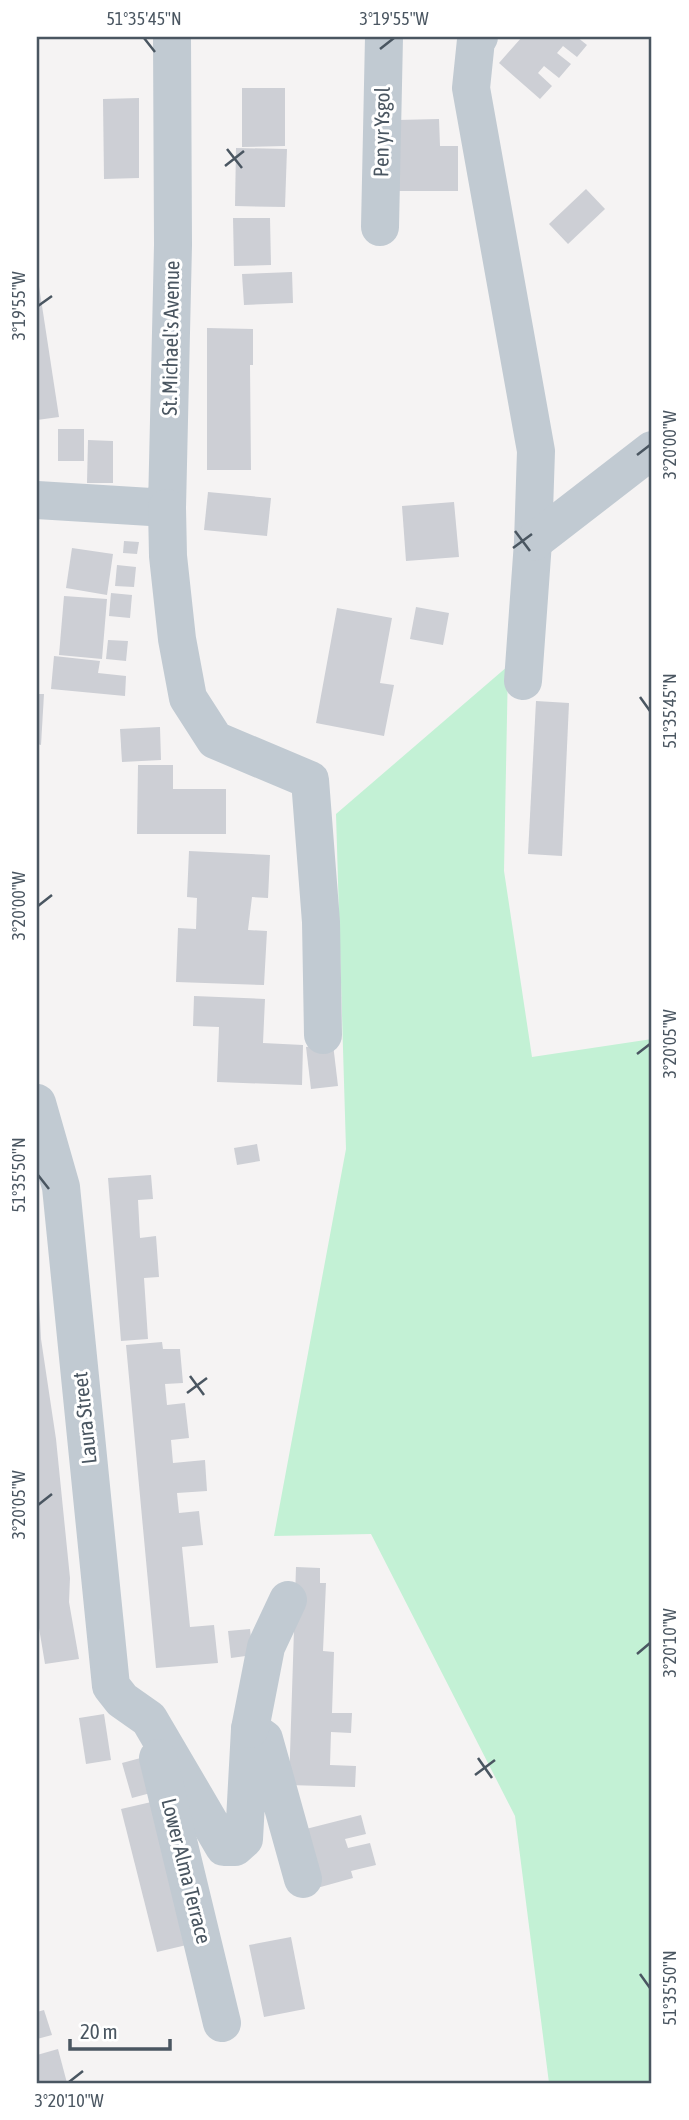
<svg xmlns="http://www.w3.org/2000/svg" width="689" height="2120" font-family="'Asap Condensed',sans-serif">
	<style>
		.green { fill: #c3f1d5 }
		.building { fill: #cdcfd5 }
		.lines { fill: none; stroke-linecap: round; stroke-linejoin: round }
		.minor { stroke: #c1cad2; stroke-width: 38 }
		.ticks { fill: none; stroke: #4a5661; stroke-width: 2.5 }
		.labels { text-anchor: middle; stroke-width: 6; stroke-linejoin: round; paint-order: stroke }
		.street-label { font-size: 21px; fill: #4a5661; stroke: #fff }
		.neatline { fill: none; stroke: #4a5661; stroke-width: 2.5 }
		.ticks-label { font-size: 18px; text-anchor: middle; fill: #4a5661 }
	</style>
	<rect width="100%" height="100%" fill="#f5f3f3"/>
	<polygon class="green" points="508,666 504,871 532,1057 652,1039 652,2083 549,2083 515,1816 371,1534 274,1536 346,1149 336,814"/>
	<g class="building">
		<polygon points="522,37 577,37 587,45 577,57 563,46 557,53 571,64 559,78 544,66 538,73 552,86 540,99 499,63"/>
		<polygon points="242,88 285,88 285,146 242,147"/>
		<polygon points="139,98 139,178 104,179 103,99"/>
		<polygon points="439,119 440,146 458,146 458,191 397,191 397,120"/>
		<polygon points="236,148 287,149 285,207 235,206"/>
		<polygon points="586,189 605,209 568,244 549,224"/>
		<polygon points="233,218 270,218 271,265 234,266"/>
		<polygon points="292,272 293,303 244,305 242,274"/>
		<polygon points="37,273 59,417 37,420"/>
		<polygon points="207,328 253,329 253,365 250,365 251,470 207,470"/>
		<rect x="58" y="429" width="26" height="32"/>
		<polygon points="88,440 113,441 113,483 87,483"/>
		<polygon points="208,492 271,498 267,536 204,530"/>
		<polygon points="454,502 459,557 406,561 402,506"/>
		<polygon points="124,541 139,542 137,554 123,553"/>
		<polygon points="72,548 113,554 107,595 66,588"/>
		<polygon points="117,565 136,567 134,587 115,586"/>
		<polygon points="111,593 132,595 130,618 109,616"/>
		<polygon points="64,596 107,599 102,659 59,655"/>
		<polygon points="416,607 449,613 443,645 410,639"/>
		<polygon points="337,608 392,618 380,683 394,685 384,736 316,723"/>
		<polygon points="108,640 128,641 126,661 106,659"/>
		<polygon points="54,656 100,661 98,673 126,676 125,696 51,689"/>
		<polygon points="37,694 44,694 41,745 37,744"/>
		<polygon points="536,701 569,703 562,856 528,854"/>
		<polygon points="160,727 161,760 122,762 120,729"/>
		<polygon points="138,765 173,765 173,789 226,789 226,834 137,834"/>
		<polygon points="189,851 270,855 268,898 252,897 248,930 267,931 264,985 176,982 178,928 196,929 197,898 187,897"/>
		<polygon points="194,996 265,999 263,1043 303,1045 302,1085 217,1082 219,1027 193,1026"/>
		<polygon points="333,1044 338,1086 311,1089 306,1047"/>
		<polygon points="257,1144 260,1161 237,1165 234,1148"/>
		<polygon points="151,1175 153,1199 138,1200 140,1238 156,1236 159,1277 144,1278 148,1339 121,1341 108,1178"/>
		<polygon points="37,1299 39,1299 41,1339 56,1439 70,1578 69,1602 79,1659 45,1664 37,1616"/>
		<polygon points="162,1342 163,1349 180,1349 183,1383 165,1384 167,1405 185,1403 189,1438 171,1440 173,1463 205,1460 207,1491 177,1493 179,1513 199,1511 201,1529 203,1545 182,1547 190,1627 214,1625 218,1663 156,1668 126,1345"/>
		<polygon points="296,1567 320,1568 320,1583 326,1583 323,1651 334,1652 332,1713 352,1713 351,1733 331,1732 330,1765 356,1766 355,1787 289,1785"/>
		<polygon points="250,1629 253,1655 231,1658 228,1631"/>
		<polygon points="104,1714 111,1760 86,1764 79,1718"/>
		<polygon points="148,1756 158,1791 132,1798 122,1763"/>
		<polygon points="160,1800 195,1943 157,1952 121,1809"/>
		<polygon points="361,1815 366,1834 345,1839 348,1848 370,1843 376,1865 351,1871 353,1878 317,1888 302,1830"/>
		<polygon points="291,1937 305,2009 264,2017 249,1945"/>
		<polygon points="44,2010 52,2035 37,2039 37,2012"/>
		<polygon points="58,2049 67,2083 37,2083 37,2055"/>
	</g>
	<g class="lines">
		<g class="minor">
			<polyline points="479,37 476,40 471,88 536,451 533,542 523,681"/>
			<polyline points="380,227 384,37"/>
			<polyline points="37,500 167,508 173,245 172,37"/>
			<polyline points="167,508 168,556 177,639 188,698 215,740 310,780 321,922 323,1035"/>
			<polyline points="533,542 652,450"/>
			<polyline points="37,1103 61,1187 111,1686 122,1700 149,1719 224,1847 235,1847 244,1839 250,1729 264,1739 303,1879"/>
			<polyline points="250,1729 266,1647 288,1600"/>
			<polyline points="158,1758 222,2023"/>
		</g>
	</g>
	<path class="ticks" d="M144,38L155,52M380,49L394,38M227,149L242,168M225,166L244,151M38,306L52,296M637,455L650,445M515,531L530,551M513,548L532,534M640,697L650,711M38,906L52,895M637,1054L650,1044M38,1175L49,1189M190,1376L204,1395M187,1393L207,1378M38,1505L52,1494M637,1654L650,1643M478,1758L492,1778M475,1775L495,1760M640,1974L650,1988M69,2082L83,2071"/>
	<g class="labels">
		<g class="street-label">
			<text transform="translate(382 132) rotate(-89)" y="7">Pen yr Ysgol</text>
			<text transform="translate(171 338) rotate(-89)" y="7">St. Michael's Avenue</text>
			<text transform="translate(85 1418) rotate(-96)" y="7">Laura Street</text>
			<text transform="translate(186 1871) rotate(76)" y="7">Lower Alma Terrace</text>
		</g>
	</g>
	<rect width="689" height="2120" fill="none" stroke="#ffffff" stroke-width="77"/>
	<path d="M70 2039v10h100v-10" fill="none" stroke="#4a5661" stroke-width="3.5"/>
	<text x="80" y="2039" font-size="21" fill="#4a5661" stroke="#ffffff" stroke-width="5" paint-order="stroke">20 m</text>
	<rect x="38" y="38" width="612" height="2044" class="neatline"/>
	<g class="ticks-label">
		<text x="144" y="25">51°35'45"N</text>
		<text x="394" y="25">3°19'55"W</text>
		<text transform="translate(19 306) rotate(-90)" y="6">3°19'55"W</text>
		<text transform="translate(670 445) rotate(-90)" y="6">3°20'00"W</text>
		<text transform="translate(670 711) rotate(-90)" y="6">51°35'45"N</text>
		<text transform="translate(19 906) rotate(-90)" y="6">3°20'00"W</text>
		<text transform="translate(670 1044) rotate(-90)" y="6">3°20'05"W</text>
		<text transform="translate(19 1175) rotate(-90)" y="6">51°35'50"N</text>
		<text transform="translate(19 1505) rotate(-90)" y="6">3°20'05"W</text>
		<text transform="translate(670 1643) rotate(-90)" y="6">3°20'10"W</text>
		<text transform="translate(670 1988) rotate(-90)" y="6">51°35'50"N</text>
		<text x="69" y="2107">3°20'10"W</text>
	</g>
</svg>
